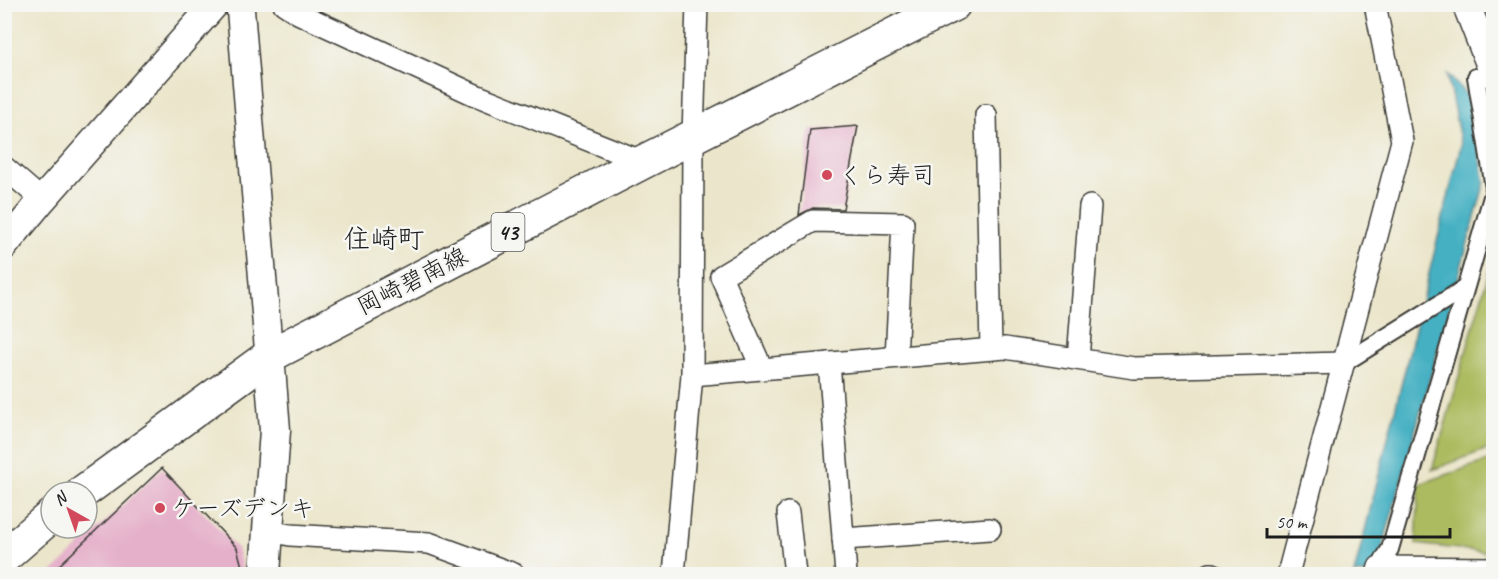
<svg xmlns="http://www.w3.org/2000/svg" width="1498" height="579" font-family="Caveat,'Klee One',sans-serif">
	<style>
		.green { fill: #acbb5e; stroke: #646c3d; stroke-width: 1.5 }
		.water { fill: #44b0c2; stroke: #30666f; stroke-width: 1.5 }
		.building { fill: #e5b1ca }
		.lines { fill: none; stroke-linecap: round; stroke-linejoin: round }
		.pedestrian-casing { stroke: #3b3a36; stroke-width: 20 }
		.minor-casing { stroke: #3b3a36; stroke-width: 24 }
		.tertiary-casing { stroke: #3b3a36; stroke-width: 30 }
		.secondary-casing { stroke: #3b3a36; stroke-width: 33 }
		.primary-casing { stroke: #3b3a36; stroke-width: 36 }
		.pedestrian { stroke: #fff; stroke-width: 16 }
		.minor { stroke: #fff; stroke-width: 21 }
		.tertiary { stroke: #fff; stroke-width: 27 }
		.secondary { stroke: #fff; stroke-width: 30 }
		.primary { stroke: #fff; stroke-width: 33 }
		.poi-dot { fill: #d1495b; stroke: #f6f6f2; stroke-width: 2 }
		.labels { text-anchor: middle; stroke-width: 5; stroke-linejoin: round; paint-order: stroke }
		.shield { fill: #f6f6f2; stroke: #5d5d5c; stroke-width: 1.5 }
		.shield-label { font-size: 22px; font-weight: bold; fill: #1c1c1c }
		.poi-label { font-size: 24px; fill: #1c1c1c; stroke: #f6f6f2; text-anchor: start }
		.street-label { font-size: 24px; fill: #1c1c1c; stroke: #f6f6f2 }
		.quarter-label { font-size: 27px; fill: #1c1c1c; stroke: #f6f6f2 }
	</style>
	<rect width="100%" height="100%" fill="#f6f6f2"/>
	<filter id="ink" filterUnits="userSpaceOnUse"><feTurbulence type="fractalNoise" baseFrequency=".0167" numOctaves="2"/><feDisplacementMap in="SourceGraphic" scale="12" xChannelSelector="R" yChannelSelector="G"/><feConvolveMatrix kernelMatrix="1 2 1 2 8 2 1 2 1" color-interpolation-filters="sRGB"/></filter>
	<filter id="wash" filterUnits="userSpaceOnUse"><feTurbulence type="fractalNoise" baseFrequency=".008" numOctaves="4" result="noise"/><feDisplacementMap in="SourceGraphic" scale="24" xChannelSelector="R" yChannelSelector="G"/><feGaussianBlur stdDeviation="1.35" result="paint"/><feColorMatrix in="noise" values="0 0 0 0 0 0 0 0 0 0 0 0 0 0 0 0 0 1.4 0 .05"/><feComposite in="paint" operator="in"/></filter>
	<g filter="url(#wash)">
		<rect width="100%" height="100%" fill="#ebe6cb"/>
		<g class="green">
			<polygon points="1493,258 1493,447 1432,470"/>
			<polygon points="1493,459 1493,553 1416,544 1419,484"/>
		</g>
		<polygon class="water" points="1447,74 1469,97 1485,182 1375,574 1354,574 1461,145"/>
		<g id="blocks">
			<g class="building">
				<polygon points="858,126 843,209 813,208 799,215 810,130"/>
				<polygon points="162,468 237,548 244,574 50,574"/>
			</g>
		</g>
	</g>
	<g filter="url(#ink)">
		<use href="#blocks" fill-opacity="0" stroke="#3b3a36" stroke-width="1.5"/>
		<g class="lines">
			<g class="pedestrian-casing">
				<g id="pedestrian">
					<polyline points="1476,77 1494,188"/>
					<polyline points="1344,363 1465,288"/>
					<polyline points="1379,567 1390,549 1494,190"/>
				</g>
			</g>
			<g class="minor-casing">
				<g id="minor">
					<polyline points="284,4 298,13 473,94 643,162"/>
					<polyline points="986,115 991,349"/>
					<polyline points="4,167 42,200"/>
					<polyline points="1078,359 1090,206"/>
					<polyline points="829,363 846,574"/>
					<polyline points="762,369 721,276 813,221 903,223 896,357"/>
					<polyline points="692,375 1005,348 1134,368 1344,363"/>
					<polyline points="788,513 795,574"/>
					<polyline points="268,531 290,535 429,543 514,574"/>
					<polyline points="843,539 990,529"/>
					<polyline points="674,574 692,375 693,137 697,4"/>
					<polyline points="1210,574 1213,574"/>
					<polyline points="1288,574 1402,141 1375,4"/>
					<polyline points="1377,574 1379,567 1494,568"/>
				</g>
			</g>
			<g class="tertiary-casing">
				<g id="tertiary">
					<polyline points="240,4 269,356"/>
					<polyline points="1466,4 1494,75"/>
					<polyline points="4,246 42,200 215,4"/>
				</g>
			</g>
			<g class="secondary-casing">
				<polyline id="secondary" points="265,574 275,430 269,356"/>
			</g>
			<g class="primary-casing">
				<g id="primary">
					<polyline points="83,492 269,356 643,162 954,4"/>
					<polyline points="4,557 51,516"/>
				</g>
			</g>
			<use href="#pedestrian" class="pedestrian"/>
			<use href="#minor" class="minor"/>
			<use href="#tertiary" class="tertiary"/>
			<use href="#secondary" class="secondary"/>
			<use href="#primary" class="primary"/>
		</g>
	</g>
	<g class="poi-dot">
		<circle cx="827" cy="175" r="6"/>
		<circle cx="160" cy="508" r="6"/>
	</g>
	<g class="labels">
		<rect class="shield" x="491.5" y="213" width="33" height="38" rx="4.5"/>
		<g class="shield-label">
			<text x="508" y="240">43</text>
		</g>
		<g class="poi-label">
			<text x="839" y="183">くら寿司</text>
			<text x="172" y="516">ケーズデンキ</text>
		</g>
		<g class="street-label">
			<text transform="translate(412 281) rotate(-27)" y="8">岡崎碧南線</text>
		</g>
		<g class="quarter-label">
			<text x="384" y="248">住崎町</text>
		</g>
	</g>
	<rect width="1498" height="579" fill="none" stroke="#f6f6f2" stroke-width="24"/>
	<g transform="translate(69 510) rotate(320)"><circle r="28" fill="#f6f6f2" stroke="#9f9f9c" stroke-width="1.5"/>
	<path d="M0-4.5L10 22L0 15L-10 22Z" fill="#d1495b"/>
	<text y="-9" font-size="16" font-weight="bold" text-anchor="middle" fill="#1c1c1c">N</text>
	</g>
	<path d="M1267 528v9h183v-9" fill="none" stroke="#1c1c1c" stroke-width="3"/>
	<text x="1276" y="528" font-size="18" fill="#1c1c1c" stroke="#f6f6f2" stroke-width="4.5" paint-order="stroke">50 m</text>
</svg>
